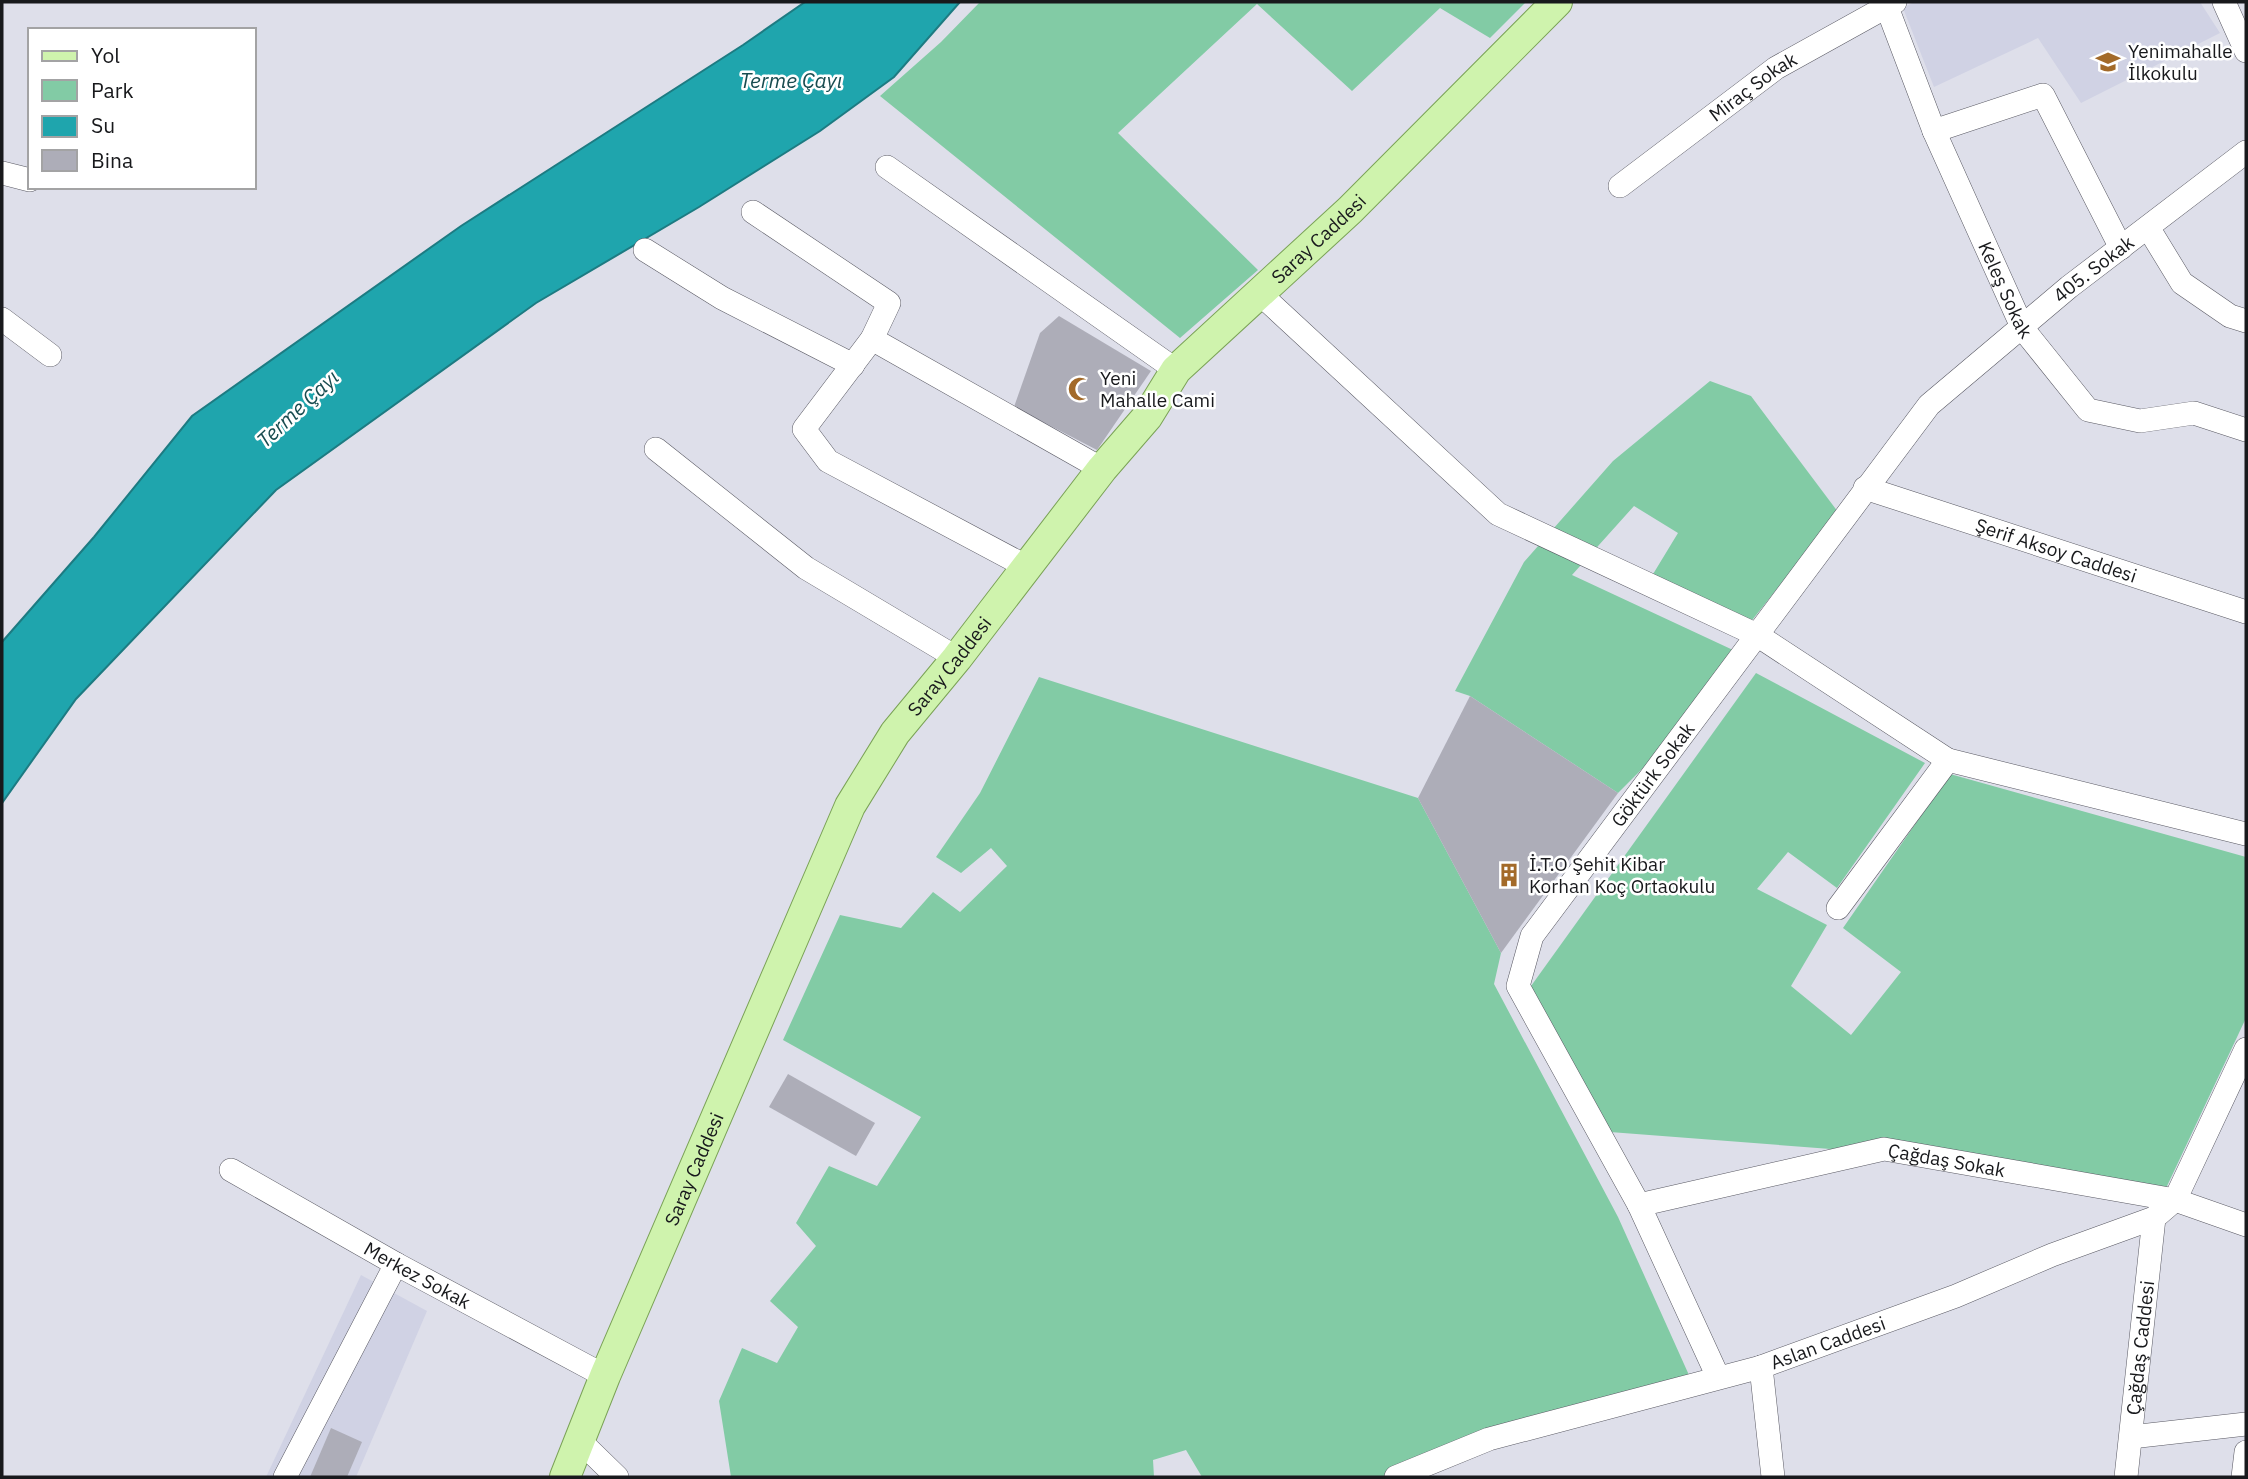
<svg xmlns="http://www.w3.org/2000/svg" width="2248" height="1479" font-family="'IBM Plex Sans',sans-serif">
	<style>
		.built { fill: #d0d2e4 }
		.green { fill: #82cba5 }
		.water { fill: #1fa5ad; stroke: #1d7b82; stroke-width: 2 }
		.building { fill: #adadb8 }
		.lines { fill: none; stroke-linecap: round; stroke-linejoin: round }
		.minor-casing { stroke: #595963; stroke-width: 24 }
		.major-casing { stroke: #7aa256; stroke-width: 32 }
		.minor { stroke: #fff; stroke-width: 23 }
		.major { stroke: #cff3ad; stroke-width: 30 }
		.labels { text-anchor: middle; stroke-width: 5; stroke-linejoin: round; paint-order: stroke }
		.poi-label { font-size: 19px; fill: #18191c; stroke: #fff; text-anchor: start }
		.street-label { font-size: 19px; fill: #18191c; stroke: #fff }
		.water-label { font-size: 21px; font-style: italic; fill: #184c50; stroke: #fff }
	</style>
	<rect width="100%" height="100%" fill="#dedfea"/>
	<g class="built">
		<polygon points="1914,2 2200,2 2220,33 2081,103 2038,38 1934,87 1903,8"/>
		<polygon points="361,1275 427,1311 356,1477 266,1477"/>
	</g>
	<g class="green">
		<polygon points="980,2 1526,2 1490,38 1440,8 1352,91 1257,4 1118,133 1258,270 1180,338 880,96 941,42"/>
		<polygon points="1710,381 1751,396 1838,512 1745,629 1647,584 1678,533 1634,506 1572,575 1733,650 1655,756 1618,793 1470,696 1455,691 1524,562 1613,461"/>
		<polygon points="1756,673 1925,763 1837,888 1788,852 1757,889 1827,925 1791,986 1851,1035 1901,972 1843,928 1950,774 2246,857 2246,1018 2160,1201 1883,1153 1610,1132 1526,993"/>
		<polygon points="1039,677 1418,798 1501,953 1494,984 1618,1217 1693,1384 1409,1477 1202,1477 1186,1450 1153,1460 1154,1477 731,1477 719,1401 742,1348 777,1363 798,1327 770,1301 816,1246 796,1223 829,1166 877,1186 921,1117 783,1040 840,915 901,928 933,892 960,912 1007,866 991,848 961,873 936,857 980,793"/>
	</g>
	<polygon class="water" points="805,2 960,2 894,77 820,131 699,207 536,303 276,490 76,699 2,803 2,642 94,537 192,416 461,226 743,45"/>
	<g class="building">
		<polygon points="1059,316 1151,371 1097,450 1014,407 1040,333"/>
		<polygon points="1470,696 1618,793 1501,953 1418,798"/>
		<polygon points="788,1074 875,1123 856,1156 769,1107"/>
		<polygon points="331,1428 362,1442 347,1477 310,1477"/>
	</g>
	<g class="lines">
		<g class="minor-casing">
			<g id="minor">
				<path id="s1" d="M1885,2L1934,131L2023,329L2088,410L2140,421L2194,413L2246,430"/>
				<polyline points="2224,2 2246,51"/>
				<polyline points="1934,131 2043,95 2121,248"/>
				<polyline points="887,167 1176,370"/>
				<polyline points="2,173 30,180"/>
				<path id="s2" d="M1620,186L1776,68L1895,2"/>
				<polyline points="753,212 889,303 872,339 804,429 828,461 1027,567"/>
				<polyline points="2149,229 2182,283 2230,316 2246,321"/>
				<polyline points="645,250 722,298 853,365"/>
				<polyline points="1258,292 1498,514 1757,635 1948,760"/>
				<polyline points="2,319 50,355"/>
				<polyline points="872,339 1102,469"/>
				<polyline points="656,449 806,568 957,658"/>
				<path id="s3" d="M1865,488L2246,612"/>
				<polyline points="1838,908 1948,760 2246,834"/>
				<path id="s4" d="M231,1170L396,1264L605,1376"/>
				<path id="s5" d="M1639,1205L1884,1149L2175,1200L2246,1049"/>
				<polyline points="1761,1367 1773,1477"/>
				<path id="s6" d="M1718,1377L1639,1205L1518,986L1532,936L1929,405L2069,287L2246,152"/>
				<polyline points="2131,1437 2246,1424"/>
				<polyline points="580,1441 617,1477"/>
				<polyline points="285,1477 396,1264"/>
				<path id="s7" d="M1396,1477L1489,1439L1761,1367L1956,1296L2052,1255L2154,1218L2175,1200L2246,1225"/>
				<path id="s8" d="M2126,1477L2154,1218"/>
				<polyline points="2243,1477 2246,1452"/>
			</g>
		</g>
		<g class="major-casing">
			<g id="major">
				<path id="s9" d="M565,1477L605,1376L850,806L895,733L957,658L1102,469L1147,417L1176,370L1350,210L1557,2"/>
			</g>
		</g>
		<use href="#minor" class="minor"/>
		<use href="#major" class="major"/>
	</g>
	<defs>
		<g id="school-bare" transform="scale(1.89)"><path d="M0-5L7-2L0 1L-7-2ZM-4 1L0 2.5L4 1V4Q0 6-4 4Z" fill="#a36a29" stroke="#fff" stroke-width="2.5" paint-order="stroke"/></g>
		<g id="mosque-bare" transform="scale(1.89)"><path d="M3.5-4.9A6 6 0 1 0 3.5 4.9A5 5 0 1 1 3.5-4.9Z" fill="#a36a29" stroke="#fff" stroke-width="2.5" paint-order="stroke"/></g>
		<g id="building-bare" transform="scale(1.89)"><path d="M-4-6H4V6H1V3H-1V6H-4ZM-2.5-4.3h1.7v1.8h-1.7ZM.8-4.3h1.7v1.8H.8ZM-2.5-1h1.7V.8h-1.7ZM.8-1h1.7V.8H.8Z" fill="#a36a29" stroke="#fff" stroke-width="2.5" paint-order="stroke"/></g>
	</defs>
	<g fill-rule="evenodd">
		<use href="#school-bare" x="2108" y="62"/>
		<use href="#mosque-bare" x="1080" y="389"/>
		<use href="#building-bare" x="1509" y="875"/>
	</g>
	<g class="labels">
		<g class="poi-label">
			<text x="2128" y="58">Yenimahalle<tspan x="2128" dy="22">İlkokulu</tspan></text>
			<text x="1100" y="385">Yeni<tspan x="1100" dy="22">Mahalle Cami</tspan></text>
			<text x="1529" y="871">İ.T.O Şehit Kibar<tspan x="1529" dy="22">Korhan Koç Ortaokulu</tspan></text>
		</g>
		<g class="street-label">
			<text dy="7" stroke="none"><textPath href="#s2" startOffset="166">Miraç Sokak</textPath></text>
			<text dy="7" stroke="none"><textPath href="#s9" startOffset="1468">Saray Caddesi</textPath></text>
			<text dy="7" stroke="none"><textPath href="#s6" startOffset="1368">405. Sokak</textPath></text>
			<text dy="7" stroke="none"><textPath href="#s1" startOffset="312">Keleş Sokak</textPath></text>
			<text dy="7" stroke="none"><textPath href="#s3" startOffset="201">Şerif Aksoy Caddesi</textPath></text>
			<text dy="7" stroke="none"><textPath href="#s9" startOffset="901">Saray Caddesi</textPath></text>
			<text dy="7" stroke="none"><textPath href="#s6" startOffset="693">Göktürk Sokak</textPath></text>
			<text dy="7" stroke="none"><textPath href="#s5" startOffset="315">Çağdaş Sokak</textPath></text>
			<text dy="7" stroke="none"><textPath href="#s9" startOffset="334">Saray Caddesi</textPath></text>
			<text dy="7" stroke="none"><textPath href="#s4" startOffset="214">Merkez Sokak</textPath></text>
			<text dy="7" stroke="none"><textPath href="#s7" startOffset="453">Aslan Caddesi</textPath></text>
			<text dy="7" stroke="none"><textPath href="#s8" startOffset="130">Çağdaş Caddesi</textPath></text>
		</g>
		<g class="water-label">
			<text x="791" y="88">Terme Çayı</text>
			<text transform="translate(298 409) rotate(-43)" y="7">Terme Çayı</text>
		</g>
	</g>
	<rect width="2248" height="1479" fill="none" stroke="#18191c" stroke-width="7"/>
	<rect x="28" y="28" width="228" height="161" fill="#ffffff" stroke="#a3a3a4" stroke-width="2"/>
	<rect x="42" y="51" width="35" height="10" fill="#cff3ad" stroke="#a3a3a4" stroke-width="2"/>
	<text x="91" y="63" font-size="21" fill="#18191c">Yol</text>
	<rect x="42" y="80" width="35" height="21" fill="#82cba5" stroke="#a3a3a4" stroke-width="2"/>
	<text x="91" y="98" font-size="21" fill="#18191c">Park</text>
	<rect x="42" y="116" width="35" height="21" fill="#1fa5ad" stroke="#a3a3a4" stroke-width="2"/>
	<text x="91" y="133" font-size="21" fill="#18191c">Su</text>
	<rect x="42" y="150" width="35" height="21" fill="#adadb8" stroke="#a3a3a4" stroke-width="2"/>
	<text x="91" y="168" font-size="21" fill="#18191c">Bina</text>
</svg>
